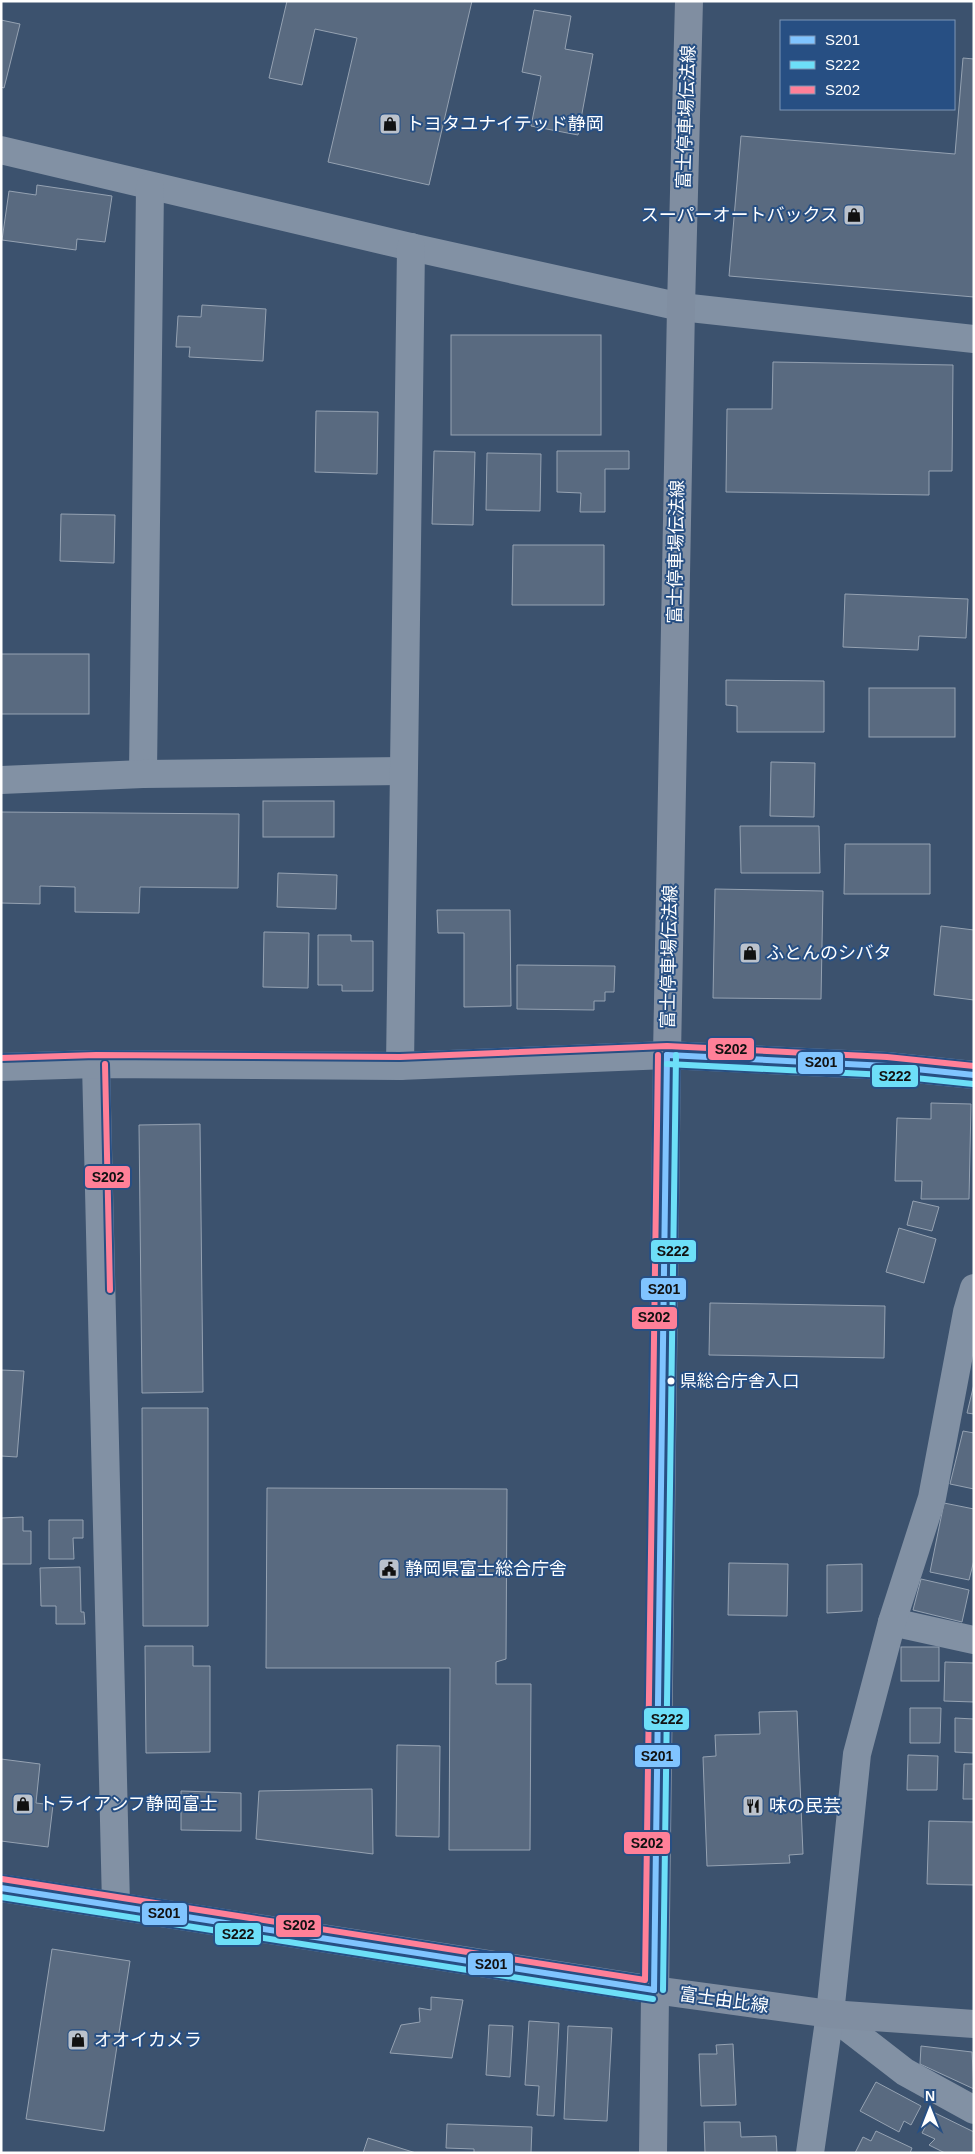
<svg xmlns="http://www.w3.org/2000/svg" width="975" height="2154" font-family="Helvetica,'Noto Sans JP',sans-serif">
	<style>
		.building { fill: #596a80; stroke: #95a2b2 }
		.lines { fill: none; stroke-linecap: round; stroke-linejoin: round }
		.minor { stroke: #8291a4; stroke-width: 28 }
		.major { stroke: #808ea1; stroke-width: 28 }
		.bus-1-casing { stroke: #274f83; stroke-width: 10 }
		.bus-2-casing { stroke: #274f83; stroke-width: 10 }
		.bus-3-casing { stroke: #274f83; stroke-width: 10 }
		.bus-1 { stroke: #80c4ff; stroke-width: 6 }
		.bus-2 { stroke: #6ddff8; stroke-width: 6 }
		.bus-3 { stroke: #ff8098; stroke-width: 6 }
		.bus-dot { fill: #fff; stroke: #274f83; stroke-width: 2 }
		.labels { text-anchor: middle; stroke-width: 4; stroke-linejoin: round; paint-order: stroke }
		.bus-label { font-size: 17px; fill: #fff; stroke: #274f83; text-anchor: start }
		.street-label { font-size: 18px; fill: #fff; stroke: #274f83 }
		.poi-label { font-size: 18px; fill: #fff; stroke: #274f83; text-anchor: start }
		.line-badge { stroke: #274f83; stroke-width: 2 }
		.pale-badge-label { font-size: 14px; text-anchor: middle; font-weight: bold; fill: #111 }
	</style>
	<rect width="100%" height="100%" fill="#3c526e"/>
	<g class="building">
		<polygon points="287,1 472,1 429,185 328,162 357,38 315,29 302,85 269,78"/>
		<polygon points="534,10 571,16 565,49 593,54 578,135 531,126 541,76 522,72"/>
		<polygon points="1,20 20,24 4,88 1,87"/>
		<polygon points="963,58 974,59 974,297 729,276 741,136 955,154"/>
		<polygon points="37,185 112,196 105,242 77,239 76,250 2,240 9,191 36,195"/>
		<polygon points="202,305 266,309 263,361 189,357 190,347 176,347 178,316 201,317"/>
		<rect x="451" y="335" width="150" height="100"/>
		<polygon points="773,362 953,365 952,471 929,471 929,495 726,492 727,409 772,409"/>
		<polygon points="316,411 378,412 377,474 315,472"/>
		<polygon points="434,451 475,452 473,525 432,524"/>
		<polygon points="557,451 629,451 629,469 605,469 605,512 580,512 581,493 557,492"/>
		<polygon points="487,453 541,454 540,511 486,510"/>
		<polygon points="61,514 115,515 114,563 60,561"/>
		<polygon points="513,545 604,545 604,605 512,605"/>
		<polygon points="845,594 968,599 966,638 919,636 918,650 843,647"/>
		<rect x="1" y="654" width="88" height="60"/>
		<polygon points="726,680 824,681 824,732 737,732 737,706 726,705"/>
		<rect x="869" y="688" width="86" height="49"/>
		<polygon points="771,762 815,763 814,817 770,816"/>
		<rect x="263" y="801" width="71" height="36"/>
		<polygon points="1,812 239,814 238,888 140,887 139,913 75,912 75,887 40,886 40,904 1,903"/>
		<polygon points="740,826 819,826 820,873 741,873"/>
		<polygon points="845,844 930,844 930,894 844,894"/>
		<polygon points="278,873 337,875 336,909 277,907"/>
		<polygon points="715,889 823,891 821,999 713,998"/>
		<polygon points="437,910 510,910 511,1006 464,1007 464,933 438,933"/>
		<polygon points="941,926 974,930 974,1000 934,995"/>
		<polygon points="264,932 309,933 308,988 263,987"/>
		<polygon points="318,935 351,935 351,941 373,941 373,991 342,991 342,985 318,985"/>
		<polygon points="517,965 615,966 614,992 605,992 605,1001 594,1001 594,1010 517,1009"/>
		<polygon points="931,1103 971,1104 969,1199 921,1199 922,1181 895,1181 897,1118 931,1119"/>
		<polygon points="200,1124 203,1392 142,1393 139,1125"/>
		<polygon points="913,1201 939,1207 932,1231 907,1225"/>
		<polygon points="899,1228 936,1239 924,1283 886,1272"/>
		<polygon points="710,1303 885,1306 884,1358 709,1355"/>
		<polygon points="1,1370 24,1371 17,1457 1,1456"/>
		<polygon points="974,1384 974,1414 967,1413"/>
		<polygon points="142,1408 208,1408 208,1626 143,1626"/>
		<polygon points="963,1431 974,1433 974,1489 950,1484"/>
		<polygon points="267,1488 507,1489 506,1659 496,1662 496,1684 531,1684 530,1850 449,1850 450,1668 266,1668"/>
		<polygon points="944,1503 974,1509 974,1560 969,1580 930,1572"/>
		<polygon points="23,1517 23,1531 31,1531 31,1564 1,1564 1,1518"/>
		<polygon points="49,1520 83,1520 83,1538 73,1538 74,1559 49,1559"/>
		<polygon points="729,1563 788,1564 787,1616 728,1615"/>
		<polygon points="862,1564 862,1611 827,1613 827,1565"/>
		<polygon points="80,1567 81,1612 84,1612 85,1624 56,1624 56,1606 41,1606 40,1568"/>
		<polygon points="921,1579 969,1590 962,1622 913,1610"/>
		<polygon points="145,1646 193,1646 193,1666 210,1666 210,1752 146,1753"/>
		<rect x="901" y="1647" width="38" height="34"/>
		<polygon points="945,1662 974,1663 974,1702 944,1701"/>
		<polygon points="910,1708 941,1708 940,1743 910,1743"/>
		<polygon points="797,1711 803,1854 789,1855 790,1863 707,1866 703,1757 716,1756 715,1735 760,1734 759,1712"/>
		<polygon points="955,1718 974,1719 974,1753 955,1752"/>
		<polygon points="397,1745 440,1746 439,1837 396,1836"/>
		<polygon points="908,1755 938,1756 937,1790 907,1790"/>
		<polygon points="1,1759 40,1764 36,1803 53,1805 48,1847 1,1841"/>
		<polygon points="964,1764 974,1764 974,1799 963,1799"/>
		<polygon points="372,1789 373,1854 256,1839 259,1791"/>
		<polygon points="181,1791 241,1793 241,1831 181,1830"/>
		<polygon points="929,1821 974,1822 974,1885 927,1884"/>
		<polygon points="52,1949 130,1961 104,2131 26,2119"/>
		<polygon points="431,1997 463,2000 452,2058 390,2053 401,2025 420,2022 419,2008 431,2010"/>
		<polygon points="529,2021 559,2023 554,2116 537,2115 539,2086 525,2085"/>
		<polygon points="489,2025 513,2026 510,2077 486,2075"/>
		<polygon points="568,2026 612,2028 607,2121 564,2119"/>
		<polygon points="733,2044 736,2105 701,2106 699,2054 717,2054 716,2045"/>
		<polygon points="921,2046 972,2052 974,2089 920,2064"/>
		<polygon points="876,2082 921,2106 911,2125 904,2121 899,2132 860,2111"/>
		<polygon points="933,2112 974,2132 974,2153 945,2153 929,2145 935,2139 922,2133"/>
		<polygon points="704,2122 740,2122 741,2137 776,2136 777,2153 705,2153"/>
		<polygon points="447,2124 532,2127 531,2153 474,2153 474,2149 446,2148"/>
		<polygon points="876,2131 912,2148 910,2153 855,2153 863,2137 871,2141"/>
		<polygon points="368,2138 416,2153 363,2153"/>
	</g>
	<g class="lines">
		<g class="minor">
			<polyline points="1,150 411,247 681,307 974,339"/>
			<polyline points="143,774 150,187"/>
			<polyline points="1,780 143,774 403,771"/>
			<polyline points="96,1064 116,1905"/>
			<polyline points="400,1066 411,247"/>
			<polyline points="1,1067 96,1064 400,1066 667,1055 887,1066 974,1075"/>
			<polyline points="892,1622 974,1640"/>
			<polyline points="830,2014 905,2072 974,2110"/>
			<polyline points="810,2153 830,2014 857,1754 892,1622 932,1498 967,1312 974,1288"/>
		</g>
		<g class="major">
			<polyline points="1,1888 654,1990 830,2014 974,2024"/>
			<polyline points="653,2153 667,1055 681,307 689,1"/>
		</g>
		<g class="bus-1-casing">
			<g id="bus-1">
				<polyline points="667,1055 887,1066 974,1075"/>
				<polyline points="1,1888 654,1990"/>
				<polyline points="654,1990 667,1055"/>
			</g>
		</g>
		<g class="bus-2-casing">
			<g id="bus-2">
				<polyline points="667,1064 886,1075 973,1084"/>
				<polyline points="1,1897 653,1999"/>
				<polyline points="663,1990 676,1055"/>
			</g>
		</g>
		<g class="bus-3-casing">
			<g id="bus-3">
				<polyline points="1,1058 96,1055 400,1057 667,1046 887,1057 974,1066"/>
				<polyline points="105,1064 110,1290"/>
				<polyline points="2,1879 645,1980 658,1055"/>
			</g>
		</g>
		<use href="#bus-1" class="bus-1"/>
		<use href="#bus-2" class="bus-2"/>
		<use href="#bus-3" class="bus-3"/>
	</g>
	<defs>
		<g id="shop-square" transform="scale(1.125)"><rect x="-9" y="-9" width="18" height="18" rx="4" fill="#bbc2cc" stroke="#274f83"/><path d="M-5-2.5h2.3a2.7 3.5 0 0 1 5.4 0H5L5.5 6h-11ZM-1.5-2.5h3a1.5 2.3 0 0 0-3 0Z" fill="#111"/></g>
		<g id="civic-square" transform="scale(1.125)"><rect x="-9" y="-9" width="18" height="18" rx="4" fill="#bbc2cc" stroke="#274f83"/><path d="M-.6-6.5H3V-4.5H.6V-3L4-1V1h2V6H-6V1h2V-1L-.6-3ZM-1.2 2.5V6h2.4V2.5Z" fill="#111"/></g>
		<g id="restaurant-square" transform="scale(1.125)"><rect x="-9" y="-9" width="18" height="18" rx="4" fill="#bbc2cc" stroke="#274f83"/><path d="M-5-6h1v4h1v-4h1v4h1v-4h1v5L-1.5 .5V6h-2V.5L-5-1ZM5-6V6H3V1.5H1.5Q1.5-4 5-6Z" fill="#111"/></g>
	</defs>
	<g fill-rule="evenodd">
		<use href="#shop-square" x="390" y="124"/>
		<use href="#shop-square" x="854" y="215"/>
		<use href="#shop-square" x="750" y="953"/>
		<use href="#civic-square" x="389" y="1569"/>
		<use href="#shop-square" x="23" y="1804"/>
		<use href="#restaurant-square" x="753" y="1806"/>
		<use href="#shop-square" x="78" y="2040"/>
	</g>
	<circle class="bus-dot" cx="671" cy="1381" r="4.5"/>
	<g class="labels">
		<g class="bus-label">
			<text x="680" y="1387">県総合庁舎入口</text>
		</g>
		<g class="street-label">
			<text transform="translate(686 117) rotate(-88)" y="6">富士停車場伝法線</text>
			<text transform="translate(676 552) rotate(-89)" y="6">富士停車場伝法線</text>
			<text transform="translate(669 957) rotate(-89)" y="6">富士停車場伝法線</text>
			<text transform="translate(724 2000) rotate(8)" y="6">富士由比線</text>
		</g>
		<g class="poi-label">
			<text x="406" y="130">トヨタユナイテッド静岡</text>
			<text x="838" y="221" text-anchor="end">スーパーオートバックス</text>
			<text x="766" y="959">ふとんのシバタ</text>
			<text x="405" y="1575">静岡県富士総合庁舎</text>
			<text x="39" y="1810">トライアンフ静岡富士</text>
			<text x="769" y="1812">味の民芸</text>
			<text x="94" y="2046">オオイカメラ</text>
		</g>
	</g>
	<g class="line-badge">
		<rect x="707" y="1037" width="48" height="24" rx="5" fill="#ff8098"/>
		<rect x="797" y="1051" width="47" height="24" rx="5" fill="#80c4ff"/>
		<rect x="871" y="1064" width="48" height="24" rx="5" fill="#6ddff8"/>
		<rect x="84" y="1165" width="47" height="24" rx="5" fill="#ff8098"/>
		<rect x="650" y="1239" width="47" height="24" rx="5" fill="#6ddff8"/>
		<rect x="640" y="1277" width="47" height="24" rx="5" fill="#80c4ff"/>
		<rect x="631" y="1306" width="47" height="24" rx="5" fill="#ff8098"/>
		<rect x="643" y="1707" width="47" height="24" rx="5" fill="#6ddff8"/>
		<rect x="634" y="1744" width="47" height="24" rx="5" fill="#80c4ff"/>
		<rect x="623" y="1831" width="48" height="24" rx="5" fill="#ff8098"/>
		<rect x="141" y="1902" width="47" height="24" rx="5" fill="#80c4ff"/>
		<rect x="275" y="1914" width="47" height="24" rx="5" fill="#ff8098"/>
		<rect x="214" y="1922" width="48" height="24" rx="5" fill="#6ddff8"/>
		<rect x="467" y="1952" width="47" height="24" rx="5" fill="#80c4ff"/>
	</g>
	<g class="pale-badge-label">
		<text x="731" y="1054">S202</text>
		<text x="821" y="1067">S201</text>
		<text x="895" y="1081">S222</text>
		<text x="108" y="1182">S202</text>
		<text x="673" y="1256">S222</text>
		<text x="664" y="1294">S201</text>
		<text x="654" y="1322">S202</text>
		<text x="667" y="1724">S222</text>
		<text x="657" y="1761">S201</text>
		<text x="647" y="1848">S202</text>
		<text x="164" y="1918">S201</text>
		<text x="299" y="1930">S202</text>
		<text x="238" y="1939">S222</text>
		<text x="491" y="1969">S201</text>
	</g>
	<rect width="975" height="2154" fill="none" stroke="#ffffff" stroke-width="5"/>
	<rect x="780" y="20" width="175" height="90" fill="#274f83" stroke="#7d95b5"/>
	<rect x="790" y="36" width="25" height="8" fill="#80c4ff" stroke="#7d95b5"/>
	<text x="825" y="45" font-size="15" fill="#ffffff">S201</text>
	<rect x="790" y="61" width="25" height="8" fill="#6ddff8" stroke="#7d95b5"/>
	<text x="825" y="70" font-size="15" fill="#ffffff">S222</text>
	<rect x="790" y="86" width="25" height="8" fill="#ff8098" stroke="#7d95b5"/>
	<text x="825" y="95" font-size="15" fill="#ffffff">S202</text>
	<g transform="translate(930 2109)" stroke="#274f83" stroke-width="4" paint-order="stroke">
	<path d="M0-4L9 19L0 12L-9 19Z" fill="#ffffff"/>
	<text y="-8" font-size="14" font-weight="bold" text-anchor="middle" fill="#ffffff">N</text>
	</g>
</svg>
